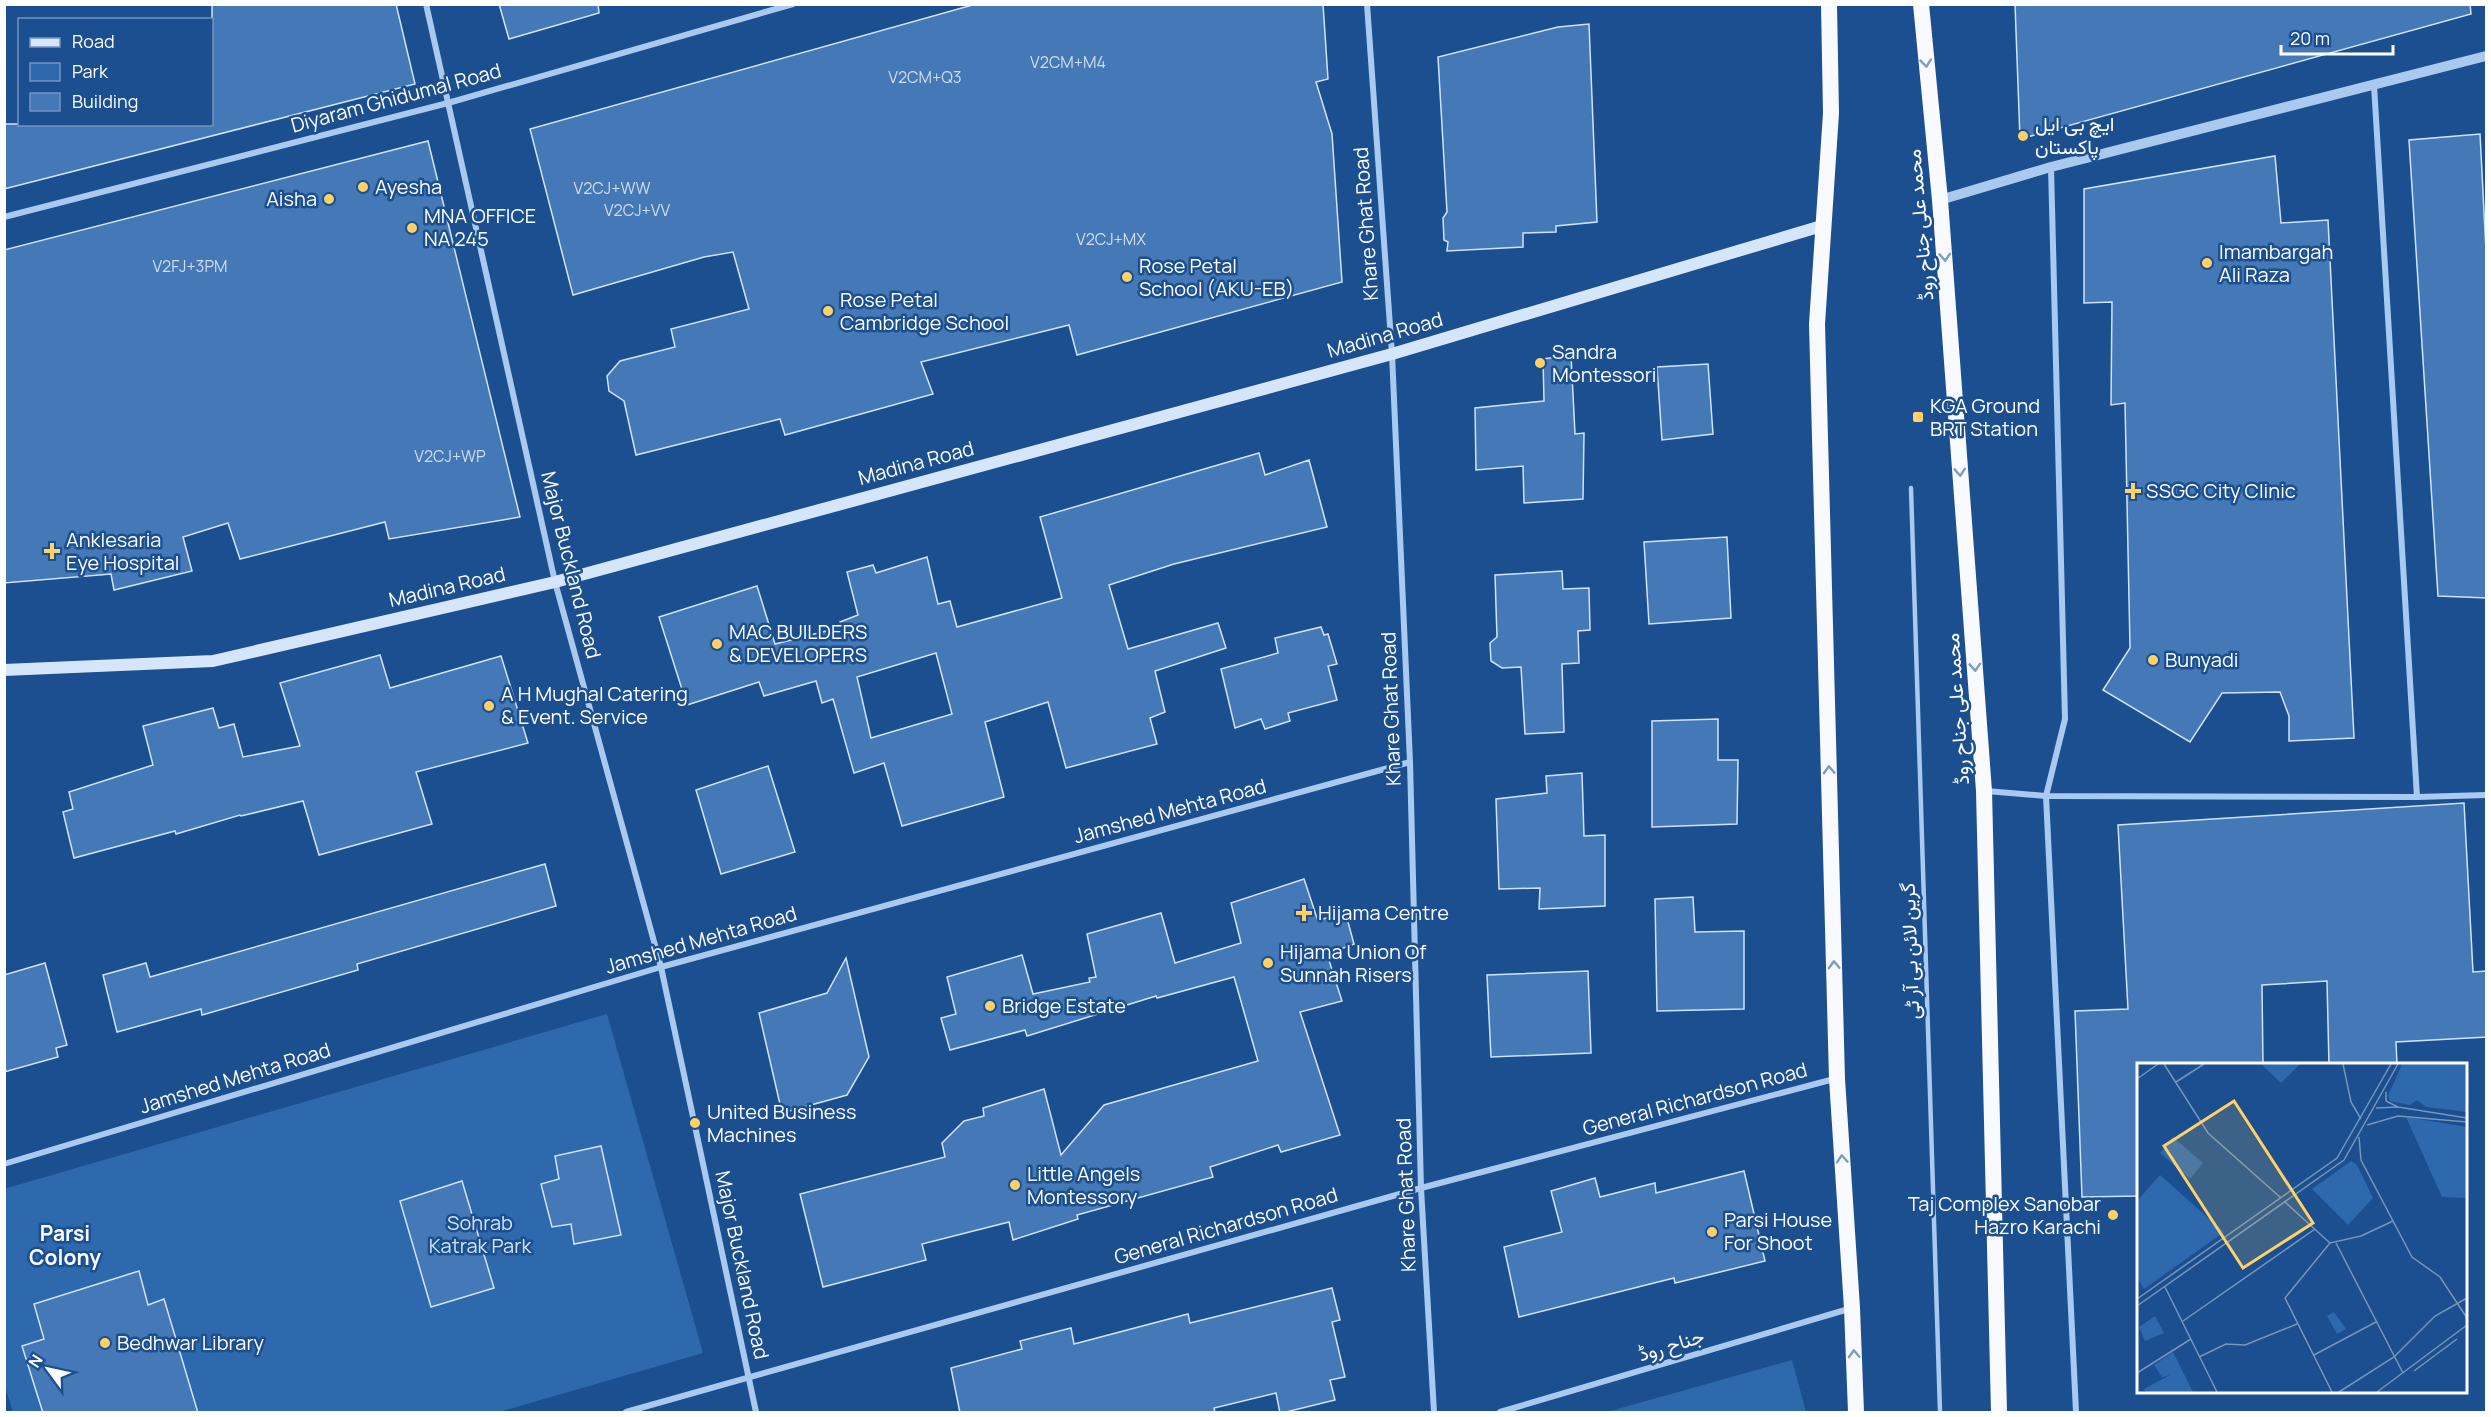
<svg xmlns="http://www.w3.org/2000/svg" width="2491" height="1417" font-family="Manrope,Vazirmatn,sans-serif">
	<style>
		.green { fill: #2e69ad }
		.building { fill: #4478b7; stroke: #cfe3fa; stroke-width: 1.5; fill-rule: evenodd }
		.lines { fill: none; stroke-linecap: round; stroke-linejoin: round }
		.service { stroke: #a9c9ee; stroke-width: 4.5 }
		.minor { stroke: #a9c9ee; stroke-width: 6 }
		.tertiary { stroke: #a9c9ee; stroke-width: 10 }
		.secondary { stroke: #d6e6fa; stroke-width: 12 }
		.trunk { stroke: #f8faff; stroke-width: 16 }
		.oneway { stroke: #7e9cc1 }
		.poi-dot { fill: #ffd166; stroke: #1b4f8f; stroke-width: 2 }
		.labels { text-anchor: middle; stroke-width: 5; stroke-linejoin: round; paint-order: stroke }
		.number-label { font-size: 16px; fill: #d0dded }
		.street-label { font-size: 20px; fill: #fff; stroke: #1b4f8f }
		.poi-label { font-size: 20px; fill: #fff; stroke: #1b4f8f; text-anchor: start }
		.park-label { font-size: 20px; fill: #cfe3fa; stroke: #1b4f8f }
		.neighbourhood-label { font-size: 21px; font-weight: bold; fill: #fff; stroke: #1b4f8f }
		.inset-road { fill: none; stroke: #7695bc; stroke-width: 1.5 }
		.view { fill: #ffd166; fill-opacity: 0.15; stroke: #ffd166; stroke-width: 3 }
		.inset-edge { fill: none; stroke: #fff; stroke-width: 3 }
	</style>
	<rect width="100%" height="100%" fill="#1b4f8f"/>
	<g class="green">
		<polygon points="607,1014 703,1353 499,1412 13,1412 4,1383 4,1189"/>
		<polygon points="1792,1360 1806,1412 1607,1412"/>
	</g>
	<g class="building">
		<polygon points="212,4 396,4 415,84 4,189 4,124 212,124"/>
		<polygon points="499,4 598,4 599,13 509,39"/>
		<polygon points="976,4 1323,4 1328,79 1316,82 1332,134 1342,282 1077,355 1069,325 921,362 933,394 785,435 780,419 636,455 624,401 609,391 607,376 620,361 675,347 671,329 749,309 733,252 704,257 573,295 530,129"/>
		<polygon points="2015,4 2470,4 2471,14 2020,139"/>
		<polygon points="1589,24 1597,222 1556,226 1556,232 1523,233 1523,247 1447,251 1448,242 1444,240 1443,218 1447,212 1438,57 1558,27"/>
		<polygon points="2480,134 2487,270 2487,598 2438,596 2409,140"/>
		<polygon points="428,141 520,517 389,539 385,522 240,559 228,523 183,537 192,571 114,590 111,574 4,583 4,250"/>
		<polygon points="2275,156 2281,223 2328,220 2354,738 2289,741 2289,716 2280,692 2222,693 2190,742 2103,690 2130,648 2125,403 2111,405 2112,302 2084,303 2084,189"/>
		<polygon points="1571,355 1575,434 1584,433 1583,499 1524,503 1523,466 1476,470 1475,408 1544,401 1543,359"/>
		<polygon points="1708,364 1713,434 1662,440 1657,367"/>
		<path d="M1259,453L1265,475L1309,460L1327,527L1174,564L1109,585L1128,649L1218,623L1226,648L1155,671L1165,712L1150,718L1157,744L1066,768L1048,702L985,722L1004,797L902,826L884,763L854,773L833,699L822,703L816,681L764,696L759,682L687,705L659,617L757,586L775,644L842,627L840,622L858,615L847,572L873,565L876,573L927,557L938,604L950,601L957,627L1062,598L1040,517ZM936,653L952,714L871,738L857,677Z"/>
		<polygon points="1727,537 1731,618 1649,624 1644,542"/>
		<polygon points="1562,571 1563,589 1589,588 1590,630 1578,631 1579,663 1562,664 1564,732 1525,734 1521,667 1502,668 1491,661 1490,643 1497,637 1495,575"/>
		<polygon points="1321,627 1324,635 1328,634 1337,664 1328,666 1337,700 1288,713 1290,721 1265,729 1261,719 1235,728 1221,669 1278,653 1275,638"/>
		<polygon points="380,655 390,688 501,656 528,743 416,772 432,824 319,855 303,801 241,816 240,815 176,834 175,831 74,858 63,812 73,809 69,792 153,765 143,726 213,708 219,728 234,724 243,757 300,746 280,683"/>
		<polygon points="1718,719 1718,760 1738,760 1737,824 1652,827 1652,721"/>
		<polygon points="768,766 795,852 721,874 696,790"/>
		<polygon points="1582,773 1584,836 1605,835 1605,906 1539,909 1540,888 1499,889 1496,799 1547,793 1546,776"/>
		<polygon points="2464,803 2473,972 2487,971 2487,1037 2396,1042 2397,1065 2329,1065 2327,981 2262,985 2263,1065 2139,1065 2139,1196 2082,1197 2075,1011 2128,1009 2118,825"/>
		<polygon points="545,864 556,906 357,964 358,970 202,1015 201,1009 117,1032 103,975 146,963 150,977"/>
		<polygon points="1304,879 1318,921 1345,911 1354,944 1327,954 1342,1001 1300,1012 1340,1135 1281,1152 1278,1145 1210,1167 1213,1177 1077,1215 1078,1219 1013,1240 1009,1222 922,1244 926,1260 823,1287 800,1194 945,1157 942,1143 964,1121 984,1116 983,1108 1044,1089 1061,1155 1104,1105 1258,1061 1234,977 1157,998 1156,996 1027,1036 1025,1030 950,1050 941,1018 956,1014 947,977 1022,955 1033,994 1090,982 1089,978 1096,977 1087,934 1161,913 1175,963 1241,943 1231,903"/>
		<polygon points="1693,897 1695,932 1744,931 1744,1009 1657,1011 1655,899"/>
		<polygon points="846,958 869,1057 847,1095 782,1113 759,1013 827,993"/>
		<polygon points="45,963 67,1045 56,1048 58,1057 4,1072 4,975"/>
		<polygon points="1588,971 1591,1053 1491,1057 1487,975"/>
		<polygon points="601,1146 621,1235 574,1244 571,1224 552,1227 541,1184 559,1179 555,1156"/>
		<polygon points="1744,1171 1765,1261 1675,1283 1674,1278 1519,1317 1504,1247 1562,1232 1551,1191 1595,1178 1600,1197 1655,1183 1656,1193"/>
		<polygon points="462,1181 494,1288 431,1307 400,1201"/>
		<polygon points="139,1271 148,1305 164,1299 198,1413 43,1413 22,1346 44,1339 34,1304"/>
		<polygon points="1332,1288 1340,1320 1332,1322 1345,1377 1330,1380 1335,1400 1282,1413 1280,1413 1276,1393 1214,1408 1215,1413 960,1413 951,1368 1022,1349 1020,1341 1071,1328 1074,1344 1188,1314 1190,1323"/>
	</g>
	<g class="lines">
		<polyline class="service" points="1911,488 1940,1412"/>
		<g class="minor">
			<polyline points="426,4 555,582 661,967 756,1412"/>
			<polyline points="1367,4 1392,354 1410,762 1421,1188 1434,1412"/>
			<polyline points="2374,85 2417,797"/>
			<polyline points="2051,167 2065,719 2046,796 2076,1412"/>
			<polyline points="4,217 448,103 793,4"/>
			<polyline points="1986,791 2046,796 2417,797 2486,795"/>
			<polyline points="4,1164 661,967 1410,762"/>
			<polyline points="626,1412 1421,1188 1834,1079"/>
			<polyline points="1500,1412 1852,1308"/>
		</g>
		<polyline class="tertiary" points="1940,200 2051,167 2486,56"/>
		<polyline class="secondary" points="4,670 213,661 555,582 1392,354 1825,225"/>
		<g class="trunk">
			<polyline points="1829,4 1831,113 1817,324 1837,1079 1852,1308 1856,1412"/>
			<polyline points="1921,4 1940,200 1984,791 1999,1412"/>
		</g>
	</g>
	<defs><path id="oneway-chevron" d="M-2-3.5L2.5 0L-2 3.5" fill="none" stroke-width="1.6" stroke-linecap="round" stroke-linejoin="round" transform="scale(1.5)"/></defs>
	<g class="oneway">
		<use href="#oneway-chevron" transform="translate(1926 63) rotate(84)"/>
		<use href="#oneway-chevron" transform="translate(1945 257) rotate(86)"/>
		<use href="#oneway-chevron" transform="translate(1960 472) rotate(86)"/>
		<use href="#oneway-chevron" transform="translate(1975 667) rotate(86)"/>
		<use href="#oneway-chevron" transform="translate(1829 770) rotate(-92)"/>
		<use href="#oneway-chevron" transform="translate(1834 965) rotate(-92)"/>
		<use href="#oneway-chevron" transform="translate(1842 1159) rotate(-94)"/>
		<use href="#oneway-chevron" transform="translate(1854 1354) rotate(-92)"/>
	</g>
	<g class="poi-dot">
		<circle cx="2023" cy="136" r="6"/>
		<circle cx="363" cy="187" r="6"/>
		<circle cx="329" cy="199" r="6"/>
		<circle cx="412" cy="228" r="6"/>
		<circle cx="2207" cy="263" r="6"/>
		<circle cx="1127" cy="277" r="6"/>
		<circle cx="828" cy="311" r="6"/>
		<circle cx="1540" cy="363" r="6"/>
		<rect x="1912" y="411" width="12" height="12" rx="3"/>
		<path d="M2130 482h6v6h6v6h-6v6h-6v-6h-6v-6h6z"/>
		<path d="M49 542h6v6h6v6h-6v6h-6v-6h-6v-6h6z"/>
		<circle cx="717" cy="644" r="6"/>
		<circle cx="2153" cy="660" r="6"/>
		<circle cx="489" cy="706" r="6"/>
		<path d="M1301 904h6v6h6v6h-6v6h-6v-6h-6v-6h6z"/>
		<circle cx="1268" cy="963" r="6"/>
		<circle cx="990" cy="1006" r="6"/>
		<circle cx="695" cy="1123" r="6"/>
		<circle cx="1015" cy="1185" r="6"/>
		<circle cx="2113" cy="1215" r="6"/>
		<circle cx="1712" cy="1232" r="6"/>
		<circle cx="105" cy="1343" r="6"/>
	</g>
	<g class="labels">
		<g class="number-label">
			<text x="1068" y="68">V2CM+M4</text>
			<text x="925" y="83">V2CM+Q3</text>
			<text x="612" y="194">V2CJ+WW</text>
			<text x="637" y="216">V2CJ+VV</text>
			<text x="1111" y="245">V2CJ+MX</text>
			<text x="190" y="272">V2FJ+3PM</text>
			<text x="450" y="462">V2CJ+WP</text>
		</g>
		<g class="street-label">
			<text transform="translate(396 98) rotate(-15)" y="7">Diyaram Ghidumal Road</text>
			<text transform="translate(1366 224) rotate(-94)" y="7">Khare Ghat Road</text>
			<text transform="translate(1920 225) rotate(-95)" y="7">محمد علی جناح روڈ</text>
			<text transform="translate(1385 335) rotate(-16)" y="7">Madina Road</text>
			<text transform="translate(916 463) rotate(-15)" y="7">Madina Road</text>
			<text transform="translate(571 565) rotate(76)" y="7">Major Buckland Road</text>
			<text transform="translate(447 587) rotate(-13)" y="7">Madina Road</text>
			<text transform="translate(1391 709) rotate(-92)" y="7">Khare Ghat Road</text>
			<text transform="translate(1957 709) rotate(-94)" y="7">محمد علی جناح روڈ</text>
			<text transform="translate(1170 811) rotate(-15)" y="7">Jamshed Mehta Road</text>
			<text transform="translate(701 940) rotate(-16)" y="7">Jamshed Mehta Road</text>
			<text transform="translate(1910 951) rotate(-92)" y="7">گرین لائن بی آر ٹی</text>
			<text transform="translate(235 1078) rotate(-17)" y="7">Jamshed Mehta Road</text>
			<text transform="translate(1695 1099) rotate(-15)" y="7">General Richardson Road</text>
			<text transform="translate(1406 1195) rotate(-92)" y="7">Khare Ghat Road</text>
			<text transform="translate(1226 1226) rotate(-16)" y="7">General Richardson Road</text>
			<text transform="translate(742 1265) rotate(78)" y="7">Major Buckland Road</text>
			<text transform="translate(1671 1345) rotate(-17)" y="7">جناح روڈ</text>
		</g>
		<g class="poi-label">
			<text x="2035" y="131">ایچ بی ایل<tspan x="2035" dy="23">پاکستان</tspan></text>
			<text x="375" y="194">Ayesha</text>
			<text x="317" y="206" text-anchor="end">Aisha</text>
			<text x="424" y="223">MNA OFFICE<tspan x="424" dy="23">NA 245</tspan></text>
			<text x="2219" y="259">Imambargah<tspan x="2219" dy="23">Ali Raza</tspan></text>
			<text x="1139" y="273">Rose Petal<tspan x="1139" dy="23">School (AKU-EB)</tspan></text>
			<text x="840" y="307">Rose Petal<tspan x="840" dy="23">Cambridge School</tspan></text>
			<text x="1552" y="359">Sandra<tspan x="1552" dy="23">Montessori</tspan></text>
			<text x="1930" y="413">KGA Ground<tspan x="1930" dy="23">BRT Station</tspan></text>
			<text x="2146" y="498">SSGC City Clinic</text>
			<text x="66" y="547">Anklesaria<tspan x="66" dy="23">Eye Hospital</tspan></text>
			<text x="729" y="639">MAC BUILDERS<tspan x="729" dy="23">&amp; DEVELOPERS</tspan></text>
			<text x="2165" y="667">Bunyadi</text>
			<text x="501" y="701">A H Mughal Catering<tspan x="501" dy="23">&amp; Event. Service</tspan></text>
			<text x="1318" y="920">Hijama Centre</text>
			<text x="1280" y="959">Hijama Union Of<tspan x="1280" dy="23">Sunnah Risers</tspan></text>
			<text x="1002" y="1013">Bridge Estate</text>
			<text x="707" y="1119">United Business<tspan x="707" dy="23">Machines</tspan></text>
			<text x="1027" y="1181">Little Angels<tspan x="1027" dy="23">Montessory</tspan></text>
			<text x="2101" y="1211" text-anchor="end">Taj Complex Sanobar<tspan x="2101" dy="23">Hazro Karachi</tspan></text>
			<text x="1724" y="1227">Parsi House<tspan x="1724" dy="23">For Shoot</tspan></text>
			<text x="117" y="1350">Bedhwar Library</text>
		</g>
		<g class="park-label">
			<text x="480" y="1230">Sohrab<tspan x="480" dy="23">Katrak Park</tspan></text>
		</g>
		<g class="neighbourhood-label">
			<text x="65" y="1241">Parsi<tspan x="65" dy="24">Colony</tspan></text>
		</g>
	</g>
	<g transform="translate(2137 1063)">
		<rect width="330" height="330" fill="#1b4f8f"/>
		<path d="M124,1H163L144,20ZM265,1H330V49L289,44L280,37L273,42L253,38L251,33ZM269,54L330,64V135L305,134ZM36,74L66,100L53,116L23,90ZM214,98L220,102L236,135L211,162L175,126ZM23,112L87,169L7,226L0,214V138ZM197,249L209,266L200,271L190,253ZM18,253L27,270L8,278L2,264ZM36,289L56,329H9L7,326L33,312L25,314L17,302Z" fill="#2e69ad"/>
		<path class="inset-road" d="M27,1L71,70L144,135M206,1L214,39L224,56M0,16L21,1M39,19L67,1M249,29V38L261,44M239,45L261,44L330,55M230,62L261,53L330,59M222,74L224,97L275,194L303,214L330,255M148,139L193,180L224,173L256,158M193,180L148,235L195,329M199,180L266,310M28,224L80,329M0,236L200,95L254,1M0,243L207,97L261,1M46,258L178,166M177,292L239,259M62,294L89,281L108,282L160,261M277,308L320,276M0,310L54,276M202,329L257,294L298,253L330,235M240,329L330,262"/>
		<path class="view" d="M97,38L176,160L106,205L27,83Z"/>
		<rect width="330" height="330" class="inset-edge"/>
	</g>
	<rect width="2491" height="1417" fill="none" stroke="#ffffff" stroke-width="12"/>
	<rect x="18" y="18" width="195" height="108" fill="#1b4f8f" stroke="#7695bc" stroke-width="1.5"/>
	<rect x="30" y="38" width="30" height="9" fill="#d6e6fa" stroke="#7695bc" stroke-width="1.5"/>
	<text x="72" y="48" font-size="18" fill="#ffffff">Road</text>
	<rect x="30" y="63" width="30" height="18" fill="#2e69ad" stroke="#7695bc" stroke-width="1.5"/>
	<text x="72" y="78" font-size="18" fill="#ffffff">Park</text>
	<rect x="30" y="93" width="30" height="18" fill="#4478b7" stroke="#7695bc" stroke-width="1.5"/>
	<text x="72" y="108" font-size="18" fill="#ffffff">Building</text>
	<g transform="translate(48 1369) rotate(303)" stroke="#1b4f8f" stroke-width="4.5" paint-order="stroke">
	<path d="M0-4.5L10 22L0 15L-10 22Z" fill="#ffffff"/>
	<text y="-9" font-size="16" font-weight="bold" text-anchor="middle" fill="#ffffff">N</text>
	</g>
	<path d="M2281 45v9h112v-9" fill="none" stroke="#ffffff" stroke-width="3"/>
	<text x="2290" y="45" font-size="18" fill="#ffffff" stroke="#1b4f8f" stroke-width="4.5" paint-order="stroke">20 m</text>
</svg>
